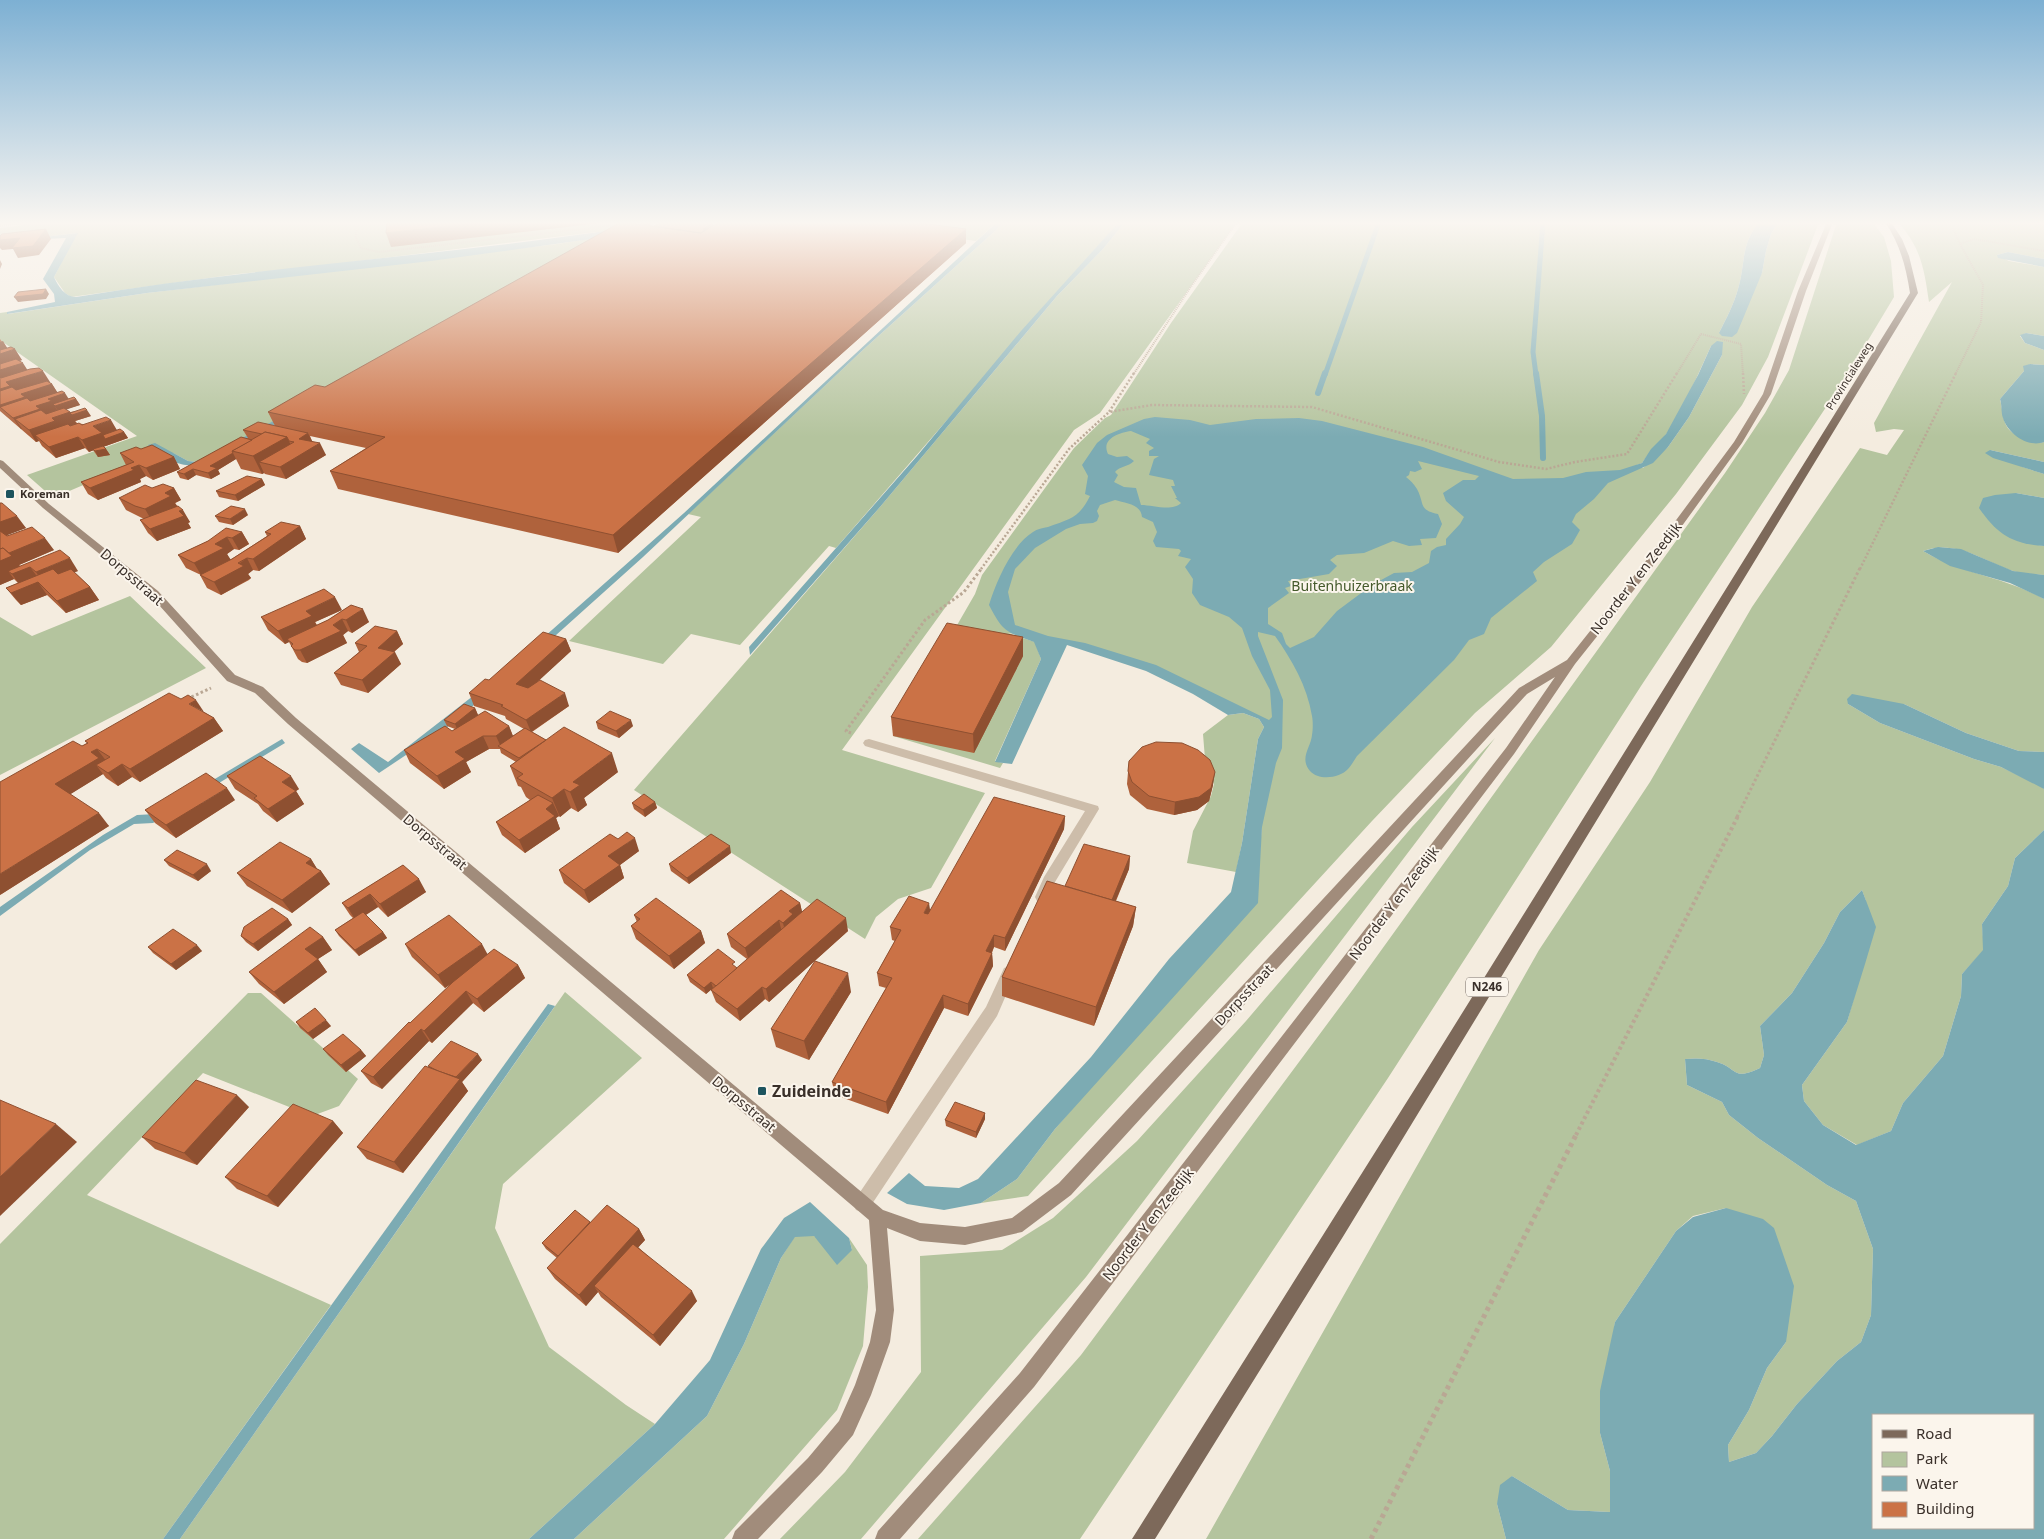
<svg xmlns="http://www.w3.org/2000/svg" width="2044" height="1539" font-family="'Noto Sans',sans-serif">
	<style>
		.green { fill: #b4c49e; fill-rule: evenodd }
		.water { fill: #7cabb3; fill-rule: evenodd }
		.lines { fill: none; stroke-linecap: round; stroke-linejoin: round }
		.stream-far1 { stroke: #7cabb3; stroke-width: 5 }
		.stream { stroke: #7cabb3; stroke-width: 6 }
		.path-far4 { stroke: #b9a794; stroke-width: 2; stroke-dasharray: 1 1; stroke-linecap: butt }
		.path-far3 { stroke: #b9a794; stroke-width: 2.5; stroke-dasharray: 2 2; stroke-linecap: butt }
		.path-far2 { stroke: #b9a794; stroke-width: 3; stroke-dasharray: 2.5 2.5; stroke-linecap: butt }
		.path-far1 { stroke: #b9a794; stroke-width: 4; stroke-dasharray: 3 3; stroke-linecap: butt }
		.path { stroke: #b9a794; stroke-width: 5; stroke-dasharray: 4 4; stroke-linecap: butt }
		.lane { fill: #cdbdaa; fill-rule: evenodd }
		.secondary { fill: #a18c7b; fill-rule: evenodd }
		.primary { fill: #7d695a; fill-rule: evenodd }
		.wall { fill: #af623c }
		.shaded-wall { fill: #8e5031 }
		.building { fill: #cb7246; stroke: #8e5031 }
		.poi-dot { fill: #1d545e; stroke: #fbf5ec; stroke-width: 2 }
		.labels { text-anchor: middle; stroke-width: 4; stroke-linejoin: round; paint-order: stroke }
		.far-street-label { font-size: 11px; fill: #3a302a; stroke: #fbf5ec }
		.far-poi-label { font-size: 11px; font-weight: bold; fill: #3a302a; stroke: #fbf5ec; text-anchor: start }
		.shield { fill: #fbf5ec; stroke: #746b64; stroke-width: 1 }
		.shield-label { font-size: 12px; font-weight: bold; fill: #3a302a }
		.street-label { font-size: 14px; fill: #3a302a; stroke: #fbf5ec }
		.park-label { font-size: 14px; fill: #455a2c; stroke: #fbf5ec }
		.near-poi-label { font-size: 16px; font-weight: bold; fill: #3a302a; stroke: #fbf5ec; text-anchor: start }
	</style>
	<rect width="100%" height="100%" fill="#f4ecdf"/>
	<g class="green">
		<polygon points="47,222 646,222 640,223 626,231 596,232 302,268 238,274 71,297 65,293 54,277 77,233 0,242 0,228"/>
		<polygon points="830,222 997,222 976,241"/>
		<polygon points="1005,222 1119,222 836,548 829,546 740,645 691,634 663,664 569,641 701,517 688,514 864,349"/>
		<polygon points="1125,222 1237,222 1100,413 1074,430 842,750 985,793 931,888 898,899 876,917 865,939 634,790 880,507 1057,296 1103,249"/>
		<path d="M1243,222H1759C1740,246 1746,262 1738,289C1734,304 1726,319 1719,333L1762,273L1766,251L1771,234L1778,222H1819L1768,357L1742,405L1676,494L1551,647L1475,713L1372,821L1028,1196L981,1203L1017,1179L1055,1129L1257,894L1269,723L1151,668L1046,638L1008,633L1035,642L1041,659L995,761L1003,763L1000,768L893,736L975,594L982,575L1074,448L1105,418L1111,415L1171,323ZM1711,346L1722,355L1689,417L1668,447L1643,468L1637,465L1642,463C1650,451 1659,444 1667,433C1683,410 1699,372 1711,346Z"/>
		<polygon points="1837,222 1876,222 1874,224 1884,237 1891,261 1894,297 1846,377 1641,686 1388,1078 1080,1539 918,1539 1081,1355 1354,988 1725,473 1765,413 1789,370"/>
		<path d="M1898,222H2044V259L2008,252L1997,255L2009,261L2044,267V336L2026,333L2020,336L2025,343L2044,350V365L2030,364L2000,399C2005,420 2001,430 2025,439C2032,441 2037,444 2044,442V462L1990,450L2023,467L2044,474V498L2016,493L2038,545L2044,546V575C2034,574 2022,574 2013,571C1983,561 1956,539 1923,551C1962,574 2005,577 2044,599V752L2019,751L1966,733L1904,704H1848L1880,723L1974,759L2001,767L2042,787L2044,789V830L2015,858L2008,886L1982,924L1984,950L1962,974L1961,996L1943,1056L1903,1103L1891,1131L1857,1145L1823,1125L1804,1101L1802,1085L1847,1022L1855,994L1866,901L1862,890L1840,912L1824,943L1792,993L1760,1026L1764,1055L1760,1068C1732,1081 1739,1069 1717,1062C1706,1058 1696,1058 1685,1059L1687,1085L1722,1102L1729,1115L1758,1138L1827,1185L1856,1201L1873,1249L1871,1315L1861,1342L1837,1361L1797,1404L1772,1436L1756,1453L1729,1462L1728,1445L1749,1410L1767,1368L1786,1342L1726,1208L1693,1216L1676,1231L1615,1322L1600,1433L1610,1471V1512L1568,1510L1512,1476L1497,1504L1506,1539H1206L1539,950L1650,782L1752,607L1860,448L1887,455L1904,430L1894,429L1876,432L1874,423L1952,282L1929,302C1924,268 1921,248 1898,222Z"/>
		<polygon points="601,237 289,413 198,462 188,461 173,453 158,453 53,498 27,475 137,436 0,340 0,313 7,312 8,314 147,293 557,244"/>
		<polygon points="130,596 206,668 0,775 0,617 32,636"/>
		<polygon points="1243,713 1259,719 1264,727 1258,739 1242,843 1236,872 1187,863 1193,831 1211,796 1214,784 1208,773 1205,759 1203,734 1228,715"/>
		<polygon points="1495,738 1086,1277 861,1539 780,1539 845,1472 921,1372 920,1256 1002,1250 1053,1218 1137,1141 1246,1021 1412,827"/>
		<polygon points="565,992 642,1058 503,1184 495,1228 549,1347 626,1405 655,1424 529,1539 180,1539"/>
		<polygon points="248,993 261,993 358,1079 339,1106 312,1116 203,1073 87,1195 331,1305 163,1539 0,1539 0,1244"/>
		<polygon points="795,1236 814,1236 852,1250 849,1238 867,1265 868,1287 863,1346 837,1410 724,1539 574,1539 707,1416 744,1344 781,1258"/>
	</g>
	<g class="water">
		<polygon points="997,222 1005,222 864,349 643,557 526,662 445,729 379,773 351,749 359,743 388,762 509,668 684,513"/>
		<polygon points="1119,222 1125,222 1103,249 1057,296 880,507 750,655 749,647 917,456 1021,331"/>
		<path d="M1759,222H1778L1771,234L1766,251L1762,273L1737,333L1732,337L1722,336L1719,333C1726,319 1734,304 1738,289C1746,262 1740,246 1759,222Z"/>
		<path d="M619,229L625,230L626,234L202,464C197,465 192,466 186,465C176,464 153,454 148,445L155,443L188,461L198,462L613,236L431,261L147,293L7,314V312L55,302L54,294L43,279L66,238L45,239L0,244V242L78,233L54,277C58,286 65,297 76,297C256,267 439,256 619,229Z"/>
		<polygon points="2008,252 2044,259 2044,267 1998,258 1997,255"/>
		<polygon points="2026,333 2044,336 2044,350 2025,343 2020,335"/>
		<path d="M1717,341L1723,342L1722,355L1689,417L1668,447L1653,463L1608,483L1594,499L1576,514L1572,522L1580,530L1572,544L1544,562L1533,572L1537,581L1491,618L1484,634L1469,640L1454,660L1357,756C1354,760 1352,765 1348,769C1340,778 1319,781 1310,771C1299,758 1311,747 1312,735C1313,729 1313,721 1312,716C1307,686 1292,660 1275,636L1258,632V636L1283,700L1282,748L1276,763L1262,827L1258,903L1055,1129L1017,1179L981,1203L944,1210L907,1204L887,1193L909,1173L925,1186L959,1188L978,1179L1091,1057L1169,959L1231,892L1242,843L1258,739L1264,727L1259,719L1243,713L1228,715L1193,694L1146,671L1067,645L1012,764L995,762L1041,659L1034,642C1006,632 1003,632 989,605C996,582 1012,545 1033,532C1037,529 1043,528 1048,527C1070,519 1079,518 1090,496L1085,494L1088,476L1082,465L1097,443L1107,435L1144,419L1155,417L1190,420L1210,425L1256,419L1299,418L1322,421L1423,447L1513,479L1563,478L1586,472L1620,470L1642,463L1651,449L1666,434L1698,375L1711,346ZM1131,431L1150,439L1146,443L1154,448L1149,451V456H1159L1154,459L1149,475L1173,480L1175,486H1171L1177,498H1175L1181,503C1172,512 1153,505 1141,505L1136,488L1124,487L1114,482L1118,475L1115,472C1120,466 1128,467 1134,461L1127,456L1117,457L1108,454C1101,439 1118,433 1131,431ZM1418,461L1479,476L1475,480H1463L1443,493L1446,501L1464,517L1460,524L1446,539V545L1437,547L1431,551L1429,563L1412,572L1394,573L1372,585L1337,611L1314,637L1290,648L1286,644L1282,633L1268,624V608L1289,593L1285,588L1291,586L1288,581L1329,574L1337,566L1330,560L1337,555L1364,553L1393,541L1409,546L1422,545L1420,539L1436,538L1442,524L1438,514C1418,510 1425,504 1417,489C1414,484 1410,480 1406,477L1409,475L1410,471L1415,472L1422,469ZM1115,500C1125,503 1141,504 1142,517L1153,522L1157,532L1153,541L1156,547L1179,549L1181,551L1178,556L1191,559L1185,567L1193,579L1192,593L1200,605L1229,617L1242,628L1252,656L1270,690L1272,717L1269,720L1156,665L1085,643L1048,636L1015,625L1008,592L1015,569L1035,548L1066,529L1080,524L1093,523L1097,521L1099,516L1097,511L1100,505Z"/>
		<path d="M2030,364L2044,365V442C2028,448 2008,434 2003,418C2001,413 2002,405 2000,399L2024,371L2023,366Z"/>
		<polygon points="1990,450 2044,462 2044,474 1993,458 1985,453"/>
		<path d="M2016,493L2044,498V546C2012,544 1997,534 1979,508L1983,498L1995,495Z"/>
		<polygon points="1938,547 1961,549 2013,571 2044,575 2044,599 2010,583 1950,566 1923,551"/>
		<polygon points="1852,694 1904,704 1966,733 2019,751 2044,752 2044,789 2001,767 1974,759 1880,723 1848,704 1847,699"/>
		<polygon points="282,739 285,743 153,823 134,824 90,850 0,916 0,907 103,835 137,815 156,814"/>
		<path d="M2044,830V1539H1506L1497,1504L1500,1485L1512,1476L1568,1510L1610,1512V1471L1600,1433V1391L1615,1322L1676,1231L1693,1217L1726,1208L1763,1219L1774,1228L1794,1286L1786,1342L1767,1368L1749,1410L1728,1445L1729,1462L1756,1453L1772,1436L1797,1404L1837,1361L1861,1342L1871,1315L1873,1249L1856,1201L1827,1185L1758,1138L1729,1115L1722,1102L1687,1085L1685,1059C1696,1058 1706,1058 1717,1062C1739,1069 1732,1081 1760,1068L1764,1055L1760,1026L1792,993L1824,943L1840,912L1862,890L1876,927L1865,964L1847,1022L1802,1085L1804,1101L1823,1125L1856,1145L1891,1131L1903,1103L1943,1056L1961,996L1962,974L1983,950L1982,924L2008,886L2015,858ZM1873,1415H2033V1528H1873Z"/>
		<polygon points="548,1004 555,1006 180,1539 163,1539"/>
		<polygon points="810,1202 849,1238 852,1250 837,1265 814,1236 795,1237 781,1258 744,1344 707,1416 574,1539 529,1539 655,1424 710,1360 761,1249 784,1218"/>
	</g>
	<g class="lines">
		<g class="stream-far1">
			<polyline points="1325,375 1379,222"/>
			<polyline points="1536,375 1533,352 1543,222"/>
		</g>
		<g class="stream">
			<polyline points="1536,373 1542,416 1543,458"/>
			<polyline points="1318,393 1325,373"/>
		</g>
		<g class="path-far4">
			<polyline points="357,222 356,238 361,248 379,252 618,225"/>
			<polyline points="1954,222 1953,229 1960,244"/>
			<polyline points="629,223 642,222"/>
			<polyline points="0,226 34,222"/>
			<polyline points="1133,375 1190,288 1237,222"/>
			<polyline points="1676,375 1701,334 1741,344 1743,375"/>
			<polyline points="1955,375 1981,322 1983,285 1960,244 1974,239 2044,251"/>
		</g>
		<g class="path-far3">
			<polyline points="1134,373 1109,412 1152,405 1312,407 1499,462 1546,469 1575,462 1627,454 1677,373"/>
			<polyline points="1743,373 1744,394"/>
			<polyline points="981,569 1069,449 1109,412"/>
			<polyline points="1860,569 1956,373"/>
		</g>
		<g class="path-far2">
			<polyline points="187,699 211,688"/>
			<polyline points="851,733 846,731 925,620 964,592 982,568"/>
			<polyline points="1737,817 1860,568"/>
		</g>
		<polyline class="path-far1" points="1576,1135 1738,816"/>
		<polyline class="path" points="1371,1539 1577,1133"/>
		<g class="lane">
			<polygon points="869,739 1098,806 1099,809 1055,882 1047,901 1042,902 1037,901 1035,897 1044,877 1085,811 865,746 863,743 865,740"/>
			<polygon points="1009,966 1014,968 1016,972 997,1016 868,1210 862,1212 856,1210 853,1204 856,1198 986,1007 1004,968"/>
		</g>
		<polygon class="secondary" points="1827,222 1833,222 1806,291 1771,394 1742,443 1653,566 1575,664 1514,754 1034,1387 900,1539 875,1539 878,1531 1020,1373 1506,748 1555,677 1527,694 1071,1195 1022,1232 965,1245 920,1241 887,1228 894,1310 890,1342 871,1395 853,1435 822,1472 758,1539 732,1539 735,1531 808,1458 839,1421 855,1385 870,1342 876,1310 869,1220 288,724 255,693 227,681 150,595 43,508 0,468 0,460 3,461 49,504 158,591 235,675 263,687 296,718 883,1210 920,1223 965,1227 1012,1218 1059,1183 1519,688 1567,660 1645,562 1734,442 1763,394 1798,291"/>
		<path class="primary" d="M1885,222H1891L1902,239L1909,256L1918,293L1344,1235L1155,1539H1132L1428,1068L1910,293C1906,267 1900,244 1885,222Z"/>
	</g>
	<g class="wall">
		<polygon points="640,222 654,226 713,223 713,225 966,229 966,243 618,553 338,489 330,471 366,448 310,436 312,441 326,455 286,479 265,474 264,473 262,474 241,469 236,459 218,470 220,474 211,479 196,475 188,480 180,478 177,472 248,438 243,430 275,426 268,412 325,387 641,224"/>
		<polygon points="0,339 7,348 22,360 19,361 27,370 52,384 57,392 69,399 76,399 80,405 66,409 70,413 91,416 75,421 77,423 117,430 124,432 128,438 103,447 106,449 110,455 98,457 93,450 89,452 85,448 56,458 42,446 39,441 36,442 0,411"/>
		<polygon points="141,449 174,457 180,469 153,480 146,476 140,479 141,482 98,500 88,494 81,482 126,465 120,453"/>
		<polygon points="262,479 265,485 238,501 219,497 216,491"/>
		<polygon points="152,488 174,488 181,500 175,503 190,522 188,523 191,528 157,541 148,533 140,520 144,519 126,510 119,498"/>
		<polygon points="0,503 26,528 6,535 54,550 19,565 20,566 78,571 74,572 90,587 99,600 66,613 47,595 21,605 16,600 6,588 18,583 14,579 0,585"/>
		<polygon points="248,515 233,525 219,522 215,516"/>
		<polygon points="300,526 306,539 259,571 253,570 248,574 251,578 249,580 221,595 207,588 200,575 201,575 186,568 178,555 208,541 242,532 249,544 239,550 234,549 227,554 230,560 267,536 265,532"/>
		<polygon points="351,605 369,622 352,633 348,631 343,635 347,643 307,663 302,662 298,659 289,642 285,644 268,630 261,617 342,610 315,622 317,625 328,620"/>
		<polygon points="397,631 403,644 394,652 401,664 368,693 341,685 334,673 359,652 355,643"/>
		<polygon points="1023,637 1023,656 974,753 893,736 891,717"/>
		<polygon points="566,639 571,651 537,682 569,706 532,732 546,740 618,772 584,798 587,805 578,812 571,808 560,817 559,816 556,818 560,829 525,853 502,835 496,822 530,800 526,797 521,787 518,786 510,766 516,762 501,753 500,749 489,749 466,762 471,772 444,789 410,763 404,750 452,731 455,729 447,726 444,720 475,708 478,715 475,717 509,726 513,736 524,729 506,719 505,716 474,706 469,693 489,680"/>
		<polygon points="204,712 214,718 223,731 140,782 132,777 118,786 106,778 103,774 70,794 109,826 0,895 82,746 87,743 85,741"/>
		<polygon points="596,722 633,726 619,738 598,729"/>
		<polygon points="1129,761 1213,785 1209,801 1197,810 1174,815 1147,809 1130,795 1127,784"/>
		<polygon points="227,776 299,789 296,791 304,804 277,822 263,811 258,804 235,789"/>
		<polygon points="235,800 176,838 155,823 145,810"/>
		<polygon points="655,802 657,808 645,817 634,809 632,803"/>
		<polygon points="1065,816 1064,829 1005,951 994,947 992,953 993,966 968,1016 944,1008 888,1114 835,1095 832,1082 886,988 879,986 877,973 895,941 892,940 890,927 930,911"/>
		<polygon points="618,839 639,851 620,865 624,878 589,903 564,883 559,870"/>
		<polygon points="731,853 689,884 671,871 669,864"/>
		<polygon points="1130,856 1129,869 1116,901 1136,907 1133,926 1094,1026 1002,996 1002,977"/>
		<polygon points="311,859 317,869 321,871 330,884 292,913 247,886 237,873"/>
		<polygon points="164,860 211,871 198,881 169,866"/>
		<polygon points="403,865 426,892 388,917 378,907 366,915 383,932 387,938 359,956 339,936 335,930 353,918 350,915 342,903"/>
		<polygon points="800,903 802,912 848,931 769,1002 765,999 740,1021 716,1002 711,990 713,988 706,994 690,982 687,975 737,968 747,959 731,947 727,934"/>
		<polygon points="634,915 701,931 705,943 674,969 636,939 631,926 637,922"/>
		<polygon points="288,919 292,925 258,951 246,942 241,936"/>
		<polygon points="323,937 332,950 318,959 327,972 284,1004 259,984 249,972"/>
		<polygon points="405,944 487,954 518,965 525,978 484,1012 473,1003 432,1043 429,1041 382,1089 371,1083 361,1071 451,984 445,988 412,957"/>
		<polygon points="148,947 202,951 176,970 153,953"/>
		<polygon points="851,992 809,1060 776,1047 771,1029"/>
		<polygon points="296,1022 331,1026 313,1039 300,1028"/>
		<polygon points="323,1049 361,1050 366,1056 346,1072 328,1055"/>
		<polygon points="482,1060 462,1082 468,1091 403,1173 367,1159 357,1147 429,1067 428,1066"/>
		<polygon points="249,1107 197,1165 155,1149 142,1137"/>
		<polygon points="985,1113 985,1119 976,1138 946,1126 945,1120"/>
		<polygon points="333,1121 343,1133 278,1207 237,1189 225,1177"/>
		<polygon points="590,1222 639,1229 645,1240 638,1247 697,1301 660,1346 601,1297 598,1292 586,1306 555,1279 547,1268 557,1258 546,1249 542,1243"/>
	</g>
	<g class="shaded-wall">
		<polygon points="485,222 610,222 391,247 386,233"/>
		<polygon points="713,223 714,232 720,228 721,233 713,238 713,240 704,246 702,236 704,235 703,229"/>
		<polygon points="46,229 51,239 39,255 18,258 13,249 2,250 0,248 0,240"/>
		<polygon points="966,229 966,243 618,553 613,535"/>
		<polygon points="0,260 2,264 0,269"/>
		<polygon points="46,289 49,294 46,299 18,302 14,297"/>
		<polygon points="3,341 9,351 15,349 22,360 0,368 0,342"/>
		<polygon points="23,363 30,374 2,383 0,387 0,370"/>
		<polygon points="43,371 50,382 0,403 0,389 6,382"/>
		<polygon points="52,384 59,395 65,393 70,401 76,399 80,405 59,412 54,405 59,413 15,419 22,429 21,429 13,418 0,407 7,417 0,407 0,405 21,394"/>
		<polygon points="87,410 91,416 75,421 77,424 35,435 39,441 36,442 29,430 52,418 70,412"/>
		<polygon points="111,420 118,432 124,432 128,438 89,452 82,440 93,426"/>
		<polygon points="308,433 314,445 299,439"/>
		<polygon points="78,437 85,448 56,458 49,447"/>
		<polygon points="287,437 295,454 259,462 264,473 262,474 253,456"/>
		<polygon points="320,443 326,455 286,479 280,467"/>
		<polygon points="106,449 110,455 98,457 95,451"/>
		<polygon points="233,453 236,459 218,470 220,474 211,479 208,473 210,466"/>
		<polygon points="174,457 180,469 153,480 146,468"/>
		<polygon points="139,465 146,476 140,479 141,482 98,500 90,488 131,468"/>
		<polygon points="193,469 196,475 188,480 184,474"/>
		<polygon points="262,479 265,485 238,501 235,495"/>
		<polygon points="174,488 181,500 175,503 178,508 152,521 145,509 165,493"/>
		<polygon points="245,509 248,515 233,525 230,519"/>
		<polygon points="183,510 190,522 188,523 191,528 157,541 150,529 179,511"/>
		<polygon points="17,516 26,528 0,538 0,522"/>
		<polygon points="300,526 306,539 259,571 253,559"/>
		<polygon points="242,532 249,544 239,550 232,538"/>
		<polygon points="227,537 234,549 227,554 231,560 201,575 194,563 215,544"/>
		<polygon points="45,538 54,550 19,565 23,570 30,567 39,579 21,587 12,574 8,571 14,579 0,585 0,557"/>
		<polygon points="70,558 78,571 44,584 36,572"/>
		<polygon points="247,558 253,570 248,574 251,578 221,595 214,582"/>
		<polygon points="38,582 47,595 21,605 11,593"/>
		<polygon points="90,587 99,600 66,613 57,601"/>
		<polygon points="335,597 342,610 315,622 318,628 287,639 289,642 285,644 278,631 306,611"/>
		<polygon points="363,609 369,622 352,633 346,620"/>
		<polygon points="342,619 348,631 343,635 347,643 307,663 300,650"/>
		<polygon points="397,631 403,644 384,660 378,648"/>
		<polygon points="1023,637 1023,656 974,753 973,734"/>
		<polygon points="566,639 571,651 521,697 516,684"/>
		<polygon points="395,652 401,664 368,693 362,680"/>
		<polygon points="565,693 569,706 531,732 526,720"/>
		<polygon points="196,700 204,712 189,704"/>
		<polygon points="475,708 478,715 458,731 455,724"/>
		<polygon points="214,718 223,731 140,782 130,769"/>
		<polygon points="631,720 633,726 619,738 616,731"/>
		<polygon points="509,726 514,739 501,747 496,736"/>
		<polygon points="483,736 489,749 466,762 471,772 444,789 437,776 455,752"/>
		<polygon points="97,749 107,762 96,765 103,774 66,797 55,784 91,752"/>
		<polygon points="612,753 618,772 584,798 587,805 578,812 570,792 573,782"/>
		<polygon points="122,764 132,777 118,786 108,773"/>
		<polygon points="1215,772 1213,785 1209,801 1197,810 1174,815 1175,802"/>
		<polygon points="291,776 299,789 290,795 282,782"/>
		<polygon points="227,788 235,800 176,838 166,825"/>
		<polygon points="564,789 571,808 560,817 552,798"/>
		<polygon points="296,791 304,804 277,822 268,809"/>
		<polygon points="655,802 657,808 645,817 643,810"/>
		<polygon points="553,803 559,816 556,818 560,829 525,853 519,840 546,809"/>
		<polygon points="99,813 109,826 0,895 0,874"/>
		<polygon points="1065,816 1064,829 1005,951 1005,938"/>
		<polygon points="635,838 639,851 620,865 624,878 589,903 584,890 608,856"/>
		<polygon points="730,846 731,853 689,884 687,878"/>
		<polygon points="1130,856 1129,869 1109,916 1110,903"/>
		<polygon points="311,859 319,872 306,863"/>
		<polygon points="207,864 211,871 198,881 193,875"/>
		<polygon points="321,871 330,884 292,913 282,900"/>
		<polygon points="419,879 426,892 388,917 380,904"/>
		<polygon points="370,894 378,907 356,921 348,908"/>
		<polygon points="800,903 803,916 786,935 783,923 789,911"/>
		<polygon points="929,903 931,916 924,913"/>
		<polygon points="1136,907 1133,926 1094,1026 1096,1007"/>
		<polygon points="846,918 848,931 769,1002 766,989"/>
		<polygon points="288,919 292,925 258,951 253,944"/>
		<polygon points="779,920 782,933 749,961 745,948"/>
		<polygon points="701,931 705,943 674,969 669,956"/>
		<polygon points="383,932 387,938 359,956 355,950"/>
		<polygon points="994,935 994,947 986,964 986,951"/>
		<polygon points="323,937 332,950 318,959 327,972 284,1004 274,992 305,949"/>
		<polygon points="482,944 489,957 445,988 438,975"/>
		<polygon points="197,945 202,951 176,970 171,964"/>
		<polygon points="992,953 993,966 968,1016 968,1004"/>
		<polygon points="518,965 525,978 484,1012 477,999"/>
		<polygon points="848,973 851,992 809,1060 804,1041"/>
		<polygon points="711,982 713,988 706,994 704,988"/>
		<polygon points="762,987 765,999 740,1021 737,1009"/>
		<polygon points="466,991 473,1003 432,1043 424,1031"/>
		<polygon points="943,995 944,1008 888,1114 886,1102"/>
		<polygon points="326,1020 331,1026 313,1039 308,1033"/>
		<polygon points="421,1029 429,1041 382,1089 373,1077"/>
		<polygon points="361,1050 366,1056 346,1072 341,1065"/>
		<polygon points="478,1054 482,1060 462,1082 468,1091 403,1173 394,1162 455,1079"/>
		<polygon points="237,1095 249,1107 197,1165 184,1153"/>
		<polygon points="985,1113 985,1119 976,1138 976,1132"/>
		<polygon points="333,1121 343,1133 278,1207 267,1196"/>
		<polygon points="56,1124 77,1142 0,1216 0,1177"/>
		<polygon points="639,1229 645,1240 600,1290 594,1286 598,1292 586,1306 579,1295"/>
		<polygon points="692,1291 697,1301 660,1346 653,1335"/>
	</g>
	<g class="building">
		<polygon points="387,222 485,222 386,233"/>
		<polygon points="621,222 701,233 719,222 913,222 966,229 613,535 330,471 385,437 268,412 315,385 325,387"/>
		<polygon points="640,222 649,222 650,225 641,224"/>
		<polygon points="662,222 704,222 713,223 703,229 706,229 701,233 654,226"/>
		<polygon points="46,229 33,246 12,248 20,238 0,240 0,236 2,234"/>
		<polygon points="46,289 43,294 14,297 18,292"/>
		<polygon points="11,347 15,349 0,354 0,350"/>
		<polygon points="16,359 23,363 0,370 0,364"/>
		<polygon points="39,368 43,371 6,382 10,386 0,389 0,377 1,378 30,369"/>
		<polygon points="47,381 52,384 21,394 25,397 0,405 0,391 12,387 16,390"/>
		<polygon points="62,391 65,393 48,399 52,401 36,406 40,409 13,418 0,407 27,398 30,401"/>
		<polygon points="74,397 76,399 55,406 53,404"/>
		<polygon points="64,408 70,412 52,418 55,421 29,430 15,419 41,410 46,414"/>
		<polygon points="85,408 87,410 72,415 70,413"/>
		<polygon points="106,417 111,420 93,426 102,433 82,440 78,437 49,447 35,435 68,424 70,426 79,423 82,425"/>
		<polygon points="258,422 308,433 299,439 320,443 280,467 259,462 294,442 289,441 287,437 265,432 262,434 243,430"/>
		<polygon points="120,429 124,432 105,439 103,435"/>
		<polygon points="265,432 287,437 253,456 232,451"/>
		<polygon points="241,437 252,440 232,451 233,453 210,466 217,468 208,473 193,469 184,474 177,472"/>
		<polygon points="152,445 174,457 146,468 139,465 131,468 134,470 90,488 81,482 134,462 120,453 136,447 141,449"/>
		<polygon points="103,446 106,449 95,451 93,449"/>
		<polygon points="247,476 262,479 235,495 216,491"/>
		<polygon points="163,484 174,488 165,493 171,496 145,509 135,506 119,498 145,485 152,488"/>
		<polygon points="0,503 2,503 17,516 0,522"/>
		<polygon points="178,506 183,510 179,511 184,516 150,529 140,520"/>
		<polygon points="231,506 245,509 230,519 215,516"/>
		<polygon points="281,522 300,526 253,559 247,558 238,563 244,566 242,567 214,582 200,575 232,559 271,534 265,532"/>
		<polygon points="32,527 45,538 9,553 3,548 0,549 0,531 7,536"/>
		<polygon points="226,528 242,532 232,538 227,537 215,544 224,548 194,563 178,555 208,541"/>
		<polygon points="3,548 12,556 0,561 0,549"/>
		<polygon points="60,550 70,558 36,572 30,567 12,574 8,571"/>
		<polygon points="53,569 58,574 71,569 90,587 57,601 38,582 11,593 6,588"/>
		<polygon points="324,589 335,597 306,611 312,616 278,631 261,617"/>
		<polygon points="351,605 363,609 346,620 342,619 333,625 341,631 300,650 295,650 291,646 293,644 287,639 328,620"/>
		<polygon points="947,623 1023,637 973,734 891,717"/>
		<polygon points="375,626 397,631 378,648 395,652 362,680 334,673 367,646 355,643"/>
		<polygon points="543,632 566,639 516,684 528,688 540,680 565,693 526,720 501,706 503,705 469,693 485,679 489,680"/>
		<polygon points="169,693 181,699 188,695 196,700 189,704 214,718 130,769 122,764 108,773 96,765 110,757 97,749 91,752 99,758 55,784 99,813 0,874 0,782 73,741 82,746 88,743 85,741"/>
		<polygon points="464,704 475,708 455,724 444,720"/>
		<polygon points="485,711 509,726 496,736 483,736 455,752 465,759 437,776 404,750 445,726 452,731"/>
		<polygon points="610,711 631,720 616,731 596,722"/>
		<polygon points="564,727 612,753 573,782 580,785 570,792 564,789 552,798 517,778 523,774 510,766"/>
		<polygon points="525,728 546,740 519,758 498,746"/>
		<polygon points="1156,742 1182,743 1198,750 1210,760 1215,772 1211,788 1199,797 1175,802 1149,796 1132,782 1128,771 1129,761 1142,747"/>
		<polygon points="260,756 291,776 282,782 296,791 268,809 254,798 257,796 227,776"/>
		<polygon points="206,773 227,788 166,825 145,810"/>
		<polygon points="644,794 655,802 643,810 632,803"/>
		<polygon points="538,795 553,803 546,809 555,816 519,840 496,822"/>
		<polygon points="994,797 1065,816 1005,938 994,935 986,951 992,953 968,1004 943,995 886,1102 832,1082 892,978 877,973 901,930 890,927 909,896 929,903 924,913 928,914"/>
		<polygon points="627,832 635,838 608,856 620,865 584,890 559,870 610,834 618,839"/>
		<polygon points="711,834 730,846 687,878 669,864"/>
		<polygon points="280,842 311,859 306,863 321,871 282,900 237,873"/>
		<polygon points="1084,844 1130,856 1112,900 1065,886"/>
		<polygon points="177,850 207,864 193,875 164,860"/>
		<polygon points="403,865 419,879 380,904 370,894 348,908 342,903"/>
		<polygon points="1047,881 1136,907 1096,1007 1002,977"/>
		<polygon points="781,890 800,903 789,911 793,914 783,923 779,920 745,948 727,934"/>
		<polygon points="656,898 701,931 669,956 631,926 640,919 634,915"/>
		<polygon points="817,899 846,918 766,989 762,987 737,1009 711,990"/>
		<polygon points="272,908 288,919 253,944 241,936 244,927"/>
		<polygon points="363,912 383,932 355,950 335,930"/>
		<polygon points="449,915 482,944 438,975 405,944"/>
		<polygon points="310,927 323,937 305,949 318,959 274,992 249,972"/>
		<polygon points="173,929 197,945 171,964 148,947"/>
		<polygon points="494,949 518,965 477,999 466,991 424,1031 421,1029 373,1077 361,1071 409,1022 410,1023 453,982"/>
		<polygon points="718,949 735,962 732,964 737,968 716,986 711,982 704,988 687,975"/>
		<polygon points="815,961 848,973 804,1041 771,1029"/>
		<polygon points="315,1008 326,1020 308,1033 296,1022"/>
		<polygon points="343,1034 361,1050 341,1065 323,1049"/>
		<polygon points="451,1041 478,1054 456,1077 438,1071 428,1066"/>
		<polygon points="425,1066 460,1079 394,1162 357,1147"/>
		<polygon points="196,1080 237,1095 184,1153 142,1137"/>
		<polygon points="0,1100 56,1124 0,1177"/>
		<polygon points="955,1102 985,1113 976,1132 945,1120"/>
		<polygon points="293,1104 333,1121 267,1196 225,1177"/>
		<polygon points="607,1205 639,1229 579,1295 547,1268"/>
		<polygon points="575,1210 590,1222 558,1256 542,1243"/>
		<polygon points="633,1244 692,1291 653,1335 594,1286"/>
	</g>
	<linearGradient id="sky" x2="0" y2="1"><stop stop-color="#7db0d3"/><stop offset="0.51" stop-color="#faf6f1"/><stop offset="1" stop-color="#faf6f1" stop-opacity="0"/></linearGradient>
	<rect width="2044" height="437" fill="url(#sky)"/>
	<g class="poi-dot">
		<rect x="5" y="489" width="10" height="10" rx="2.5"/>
		<rect x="757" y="1086" width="10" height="10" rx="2.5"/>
	</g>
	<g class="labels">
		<g class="far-street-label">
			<text transform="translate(1849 376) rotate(-58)" y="4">Provincialeweg</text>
		</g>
		<g class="far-poi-label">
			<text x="20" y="498">Koreman</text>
		</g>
		<rect class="shield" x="1466" y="977.5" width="42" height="19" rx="4"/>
		<g class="shield-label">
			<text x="1487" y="991">N246</text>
		</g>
		<g class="street-label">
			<text transform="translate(132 577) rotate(41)" y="5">Dorpsstraat</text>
			<text transform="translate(1636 578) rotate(-52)" y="5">Noorder Y en Zeedijk</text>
			<text transform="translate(435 842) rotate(40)" y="5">Dorpsstraat</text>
			<text transform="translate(1394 903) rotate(-53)" y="5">Noorder Y en Zeedijk</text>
			<text transform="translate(1244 995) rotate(-47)" y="5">Dorpsstraat</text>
			<text transform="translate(744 1104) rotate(40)" y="5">Dorpsstraat</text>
			<text transform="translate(1148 1224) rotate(-52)" y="5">Noorder Y en Zeedijk</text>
		</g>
		<g class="park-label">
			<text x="1352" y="591">Buitenhuizerbraak</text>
		</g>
		<g class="near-poi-label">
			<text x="772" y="1097">Zuideinde</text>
		</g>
	</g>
	<rect x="1872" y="1414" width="162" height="115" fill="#fbf5ec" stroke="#aea69e"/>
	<rect x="1882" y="1430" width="25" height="8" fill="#7d695a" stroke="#aea69e"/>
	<text x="1916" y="1439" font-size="15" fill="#3a302a">Road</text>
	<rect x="1882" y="1452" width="25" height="15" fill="#b4c49e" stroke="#aea69e"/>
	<text x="1916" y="1464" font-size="15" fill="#3a302a">Park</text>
	<rect x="1882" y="1476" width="25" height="15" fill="#7cabb3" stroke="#aea69e"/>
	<text x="1916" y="1489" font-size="15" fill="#3a302a">Water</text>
	<rect x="1882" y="1502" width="25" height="15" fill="#cb7246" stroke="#aea69e"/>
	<text x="1916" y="1514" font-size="15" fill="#3a302a">Building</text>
</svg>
